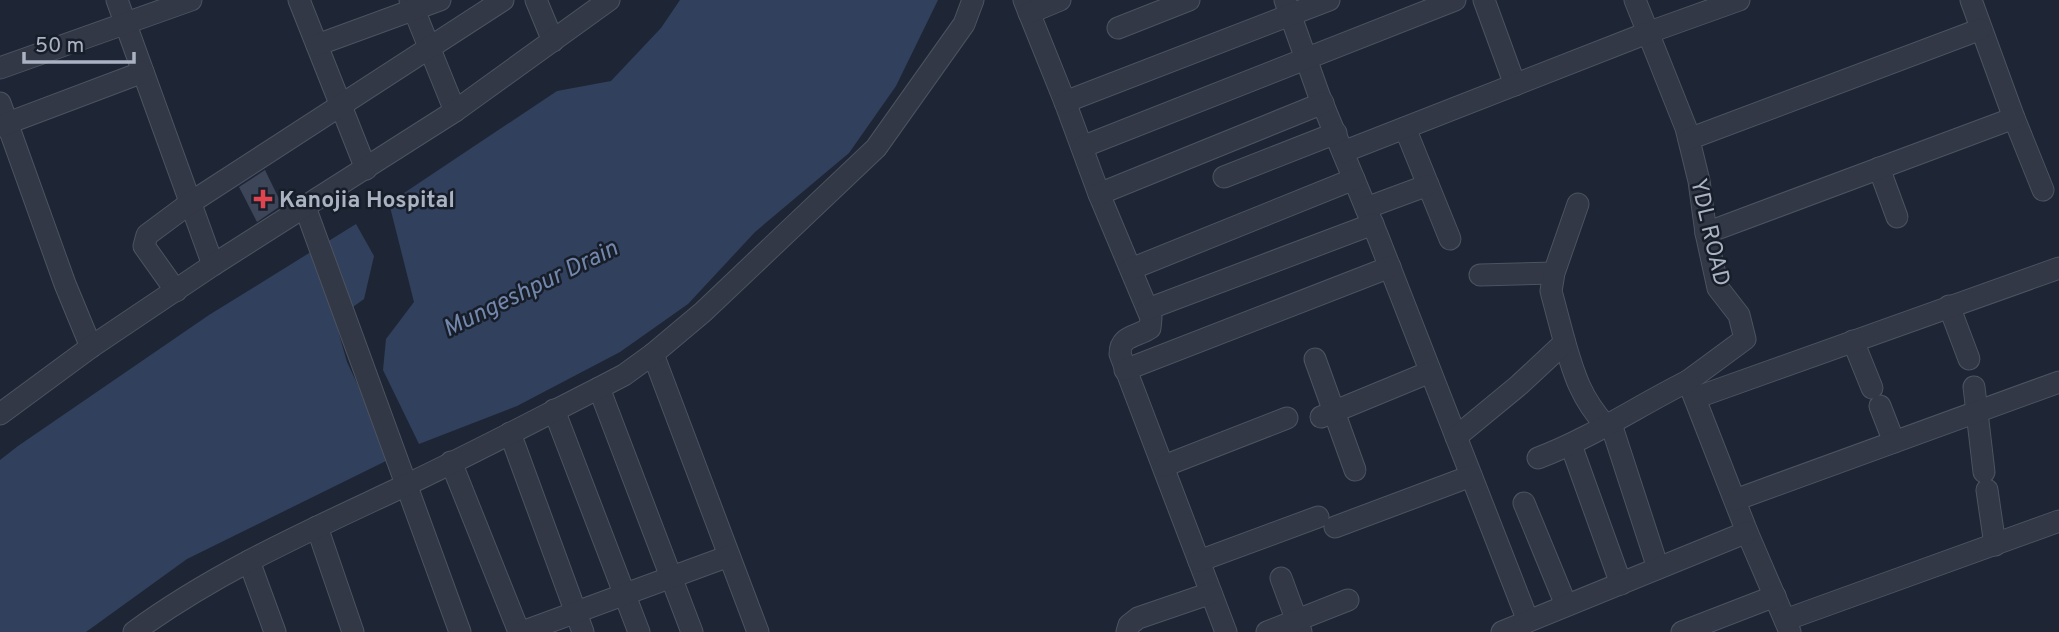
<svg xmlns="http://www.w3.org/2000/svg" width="2059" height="632" font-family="Overpass,sans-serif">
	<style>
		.water { fill: #31405c }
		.building { fill: #3c4658 }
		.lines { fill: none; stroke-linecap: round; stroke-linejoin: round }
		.minor-casing { stroke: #4c5361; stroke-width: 23 }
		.minor { stroke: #323845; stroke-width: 21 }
		.health-dot { fill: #e0444e; stroke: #171e2a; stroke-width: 2.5 }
		.labels { text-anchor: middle; stroke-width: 5; stroke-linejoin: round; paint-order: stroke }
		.poi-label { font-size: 23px; font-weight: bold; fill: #abb3c3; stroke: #171e2a; text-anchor: start }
		.street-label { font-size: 23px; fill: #abb3c3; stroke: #171e2a }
		.water-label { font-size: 24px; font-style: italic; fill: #7387ac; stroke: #171e2a }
	</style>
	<rect width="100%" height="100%" fill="#1e2635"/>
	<g class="water">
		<polygon points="680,0 938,0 896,86 849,153 755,232 688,304 620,352 517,406 419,444 383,370 386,339 414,302 389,203 557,91 611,81 661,28"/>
		<polygon points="356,224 374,256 364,299 335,320 347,362 392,458 187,559 86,632 0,632 0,460 18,446 209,315"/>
	</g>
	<polygon class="building" points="265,170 282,205 257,222 239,187"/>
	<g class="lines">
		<g class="minor-casing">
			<g id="minor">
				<polyline points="117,0 213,265"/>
				<polyline points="299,0 366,169"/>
				<polyline points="410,0 455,111"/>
				<polyline points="536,0 553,41"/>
				<path d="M1024,0L1065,102L1099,194L1151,318L1150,328C1137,337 1120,335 1120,354L1226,632"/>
				<polyline points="1285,0 1319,95 1378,237 1528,621"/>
				<polyline points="1484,0 1515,85"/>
				<polyline points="1635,0 1686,128 1699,181 1706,233 1718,288 1739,315 1745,339 1688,381 1747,532 1790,632"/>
				<polyline points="1971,0 2014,118 2043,190"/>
				<polyline points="1029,13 1060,0"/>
				<polyline points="1118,28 1189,0"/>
				<polyline points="317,45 440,0"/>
				<polyline points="0,68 191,0"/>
				<polyline points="1065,102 1329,0"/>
				<polyline points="0,103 65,284 91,347"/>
				<polyline points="0,126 143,72"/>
				<polyline points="1405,128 1450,239"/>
				<polyline points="1689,139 1981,29"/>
				<polyline points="1082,147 1455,0"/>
				<polyline points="1343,152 1647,33 1739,0"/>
				<polyline points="1879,168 1897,217"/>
				<polyline points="1224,177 1336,133"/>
				<polyline points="1099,194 1323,103"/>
				<polyline points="305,207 460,632"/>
				<polyline points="1366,208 1428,185"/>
				<polyline points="1706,233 2014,118"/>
				<polyline points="1131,269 1354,179"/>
				<polyline points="1480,275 1554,273"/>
				<polyline points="176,291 144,246 147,235 190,203 503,0"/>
				<polyline points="1949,306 1969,359"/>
				<polyline points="1148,309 1373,224"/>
				<path d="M1564,340C1574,375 1581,398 1606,426"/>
				<polyline points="1853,341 1872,388"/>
				<polyline points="653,354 758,632"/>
				<polyline points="1315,359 1355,470"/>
				<polyline points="1125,370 1390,267"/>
				<polyline points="1974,387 1984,472"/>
				<polyline points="599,388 692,632"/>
				<polyline points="1695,398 2059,268"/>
				<polyline points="1880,406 1894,442"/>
				<polyline points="554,410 639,632"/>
				<polyline points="0,414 91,347 213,265 455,111 609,0"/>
				<polyline points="1321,417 1430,372"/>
				<polyline points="1611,424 1658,568"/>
				<polyline points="510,433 583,632"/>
				<polyline points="1456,437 1519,385 1562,345 1564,340 1551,291 1554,273 1578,204"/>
				<polyline points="1571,445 1621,584"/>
				<path d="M1538,458C1591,438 1638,406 1688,381"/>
				<polyline points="451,462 519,632"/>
				<polyline points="1164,466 1287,418"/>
				<polyline points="1987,490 1995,545"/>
				<polyline points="1735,500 2059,382"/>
				<polyline points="1524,503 1566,605"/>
				<polyline points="317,527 353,632"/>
				<polyline points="1335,527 1471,476"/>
				<polyline points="249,561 275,632"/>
				<polyline points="1199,561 1318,517"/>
				<polyline points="1281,578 1301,632"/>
				<polyline points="1785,620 2059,521"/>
				<path d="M134,632C217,571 311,530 404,486C470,455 534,421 599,388L624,375L653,354L703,312L876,148L964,24L973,0"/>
				<polyline points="522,632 729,556"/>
				<polyline points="1127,632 1129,625 1138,618 1211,593"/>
				<polyline points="1267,632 1348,600"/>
				<polyline points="1502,632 1747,532"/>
				<polyline points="1682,632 1775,596"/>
			</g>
		</g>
		<use href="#minor" class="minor"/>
	</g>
	<path class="health-dot" d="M259.5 188.5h7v7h7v7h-7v7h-7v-7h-7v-7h7z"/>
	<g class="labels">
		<g class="poi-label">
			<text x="279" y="207">Kanojia Hospital</text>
		</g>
		<g class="street-label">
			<text transform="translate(1711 232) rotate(77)" y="8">YDL ROAD</text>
		</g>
		<g class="water-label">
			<text transform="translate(530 288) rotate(-26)" y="8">Mungeshpur Drain</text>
		</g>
	</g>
	<path d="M24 52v10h110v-10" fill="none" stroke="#abb3c3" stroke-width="3.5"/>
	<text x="35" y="52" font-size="21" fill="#abb3c3" stroke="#171e2a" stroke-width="5" paint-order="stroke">50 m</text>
</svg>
